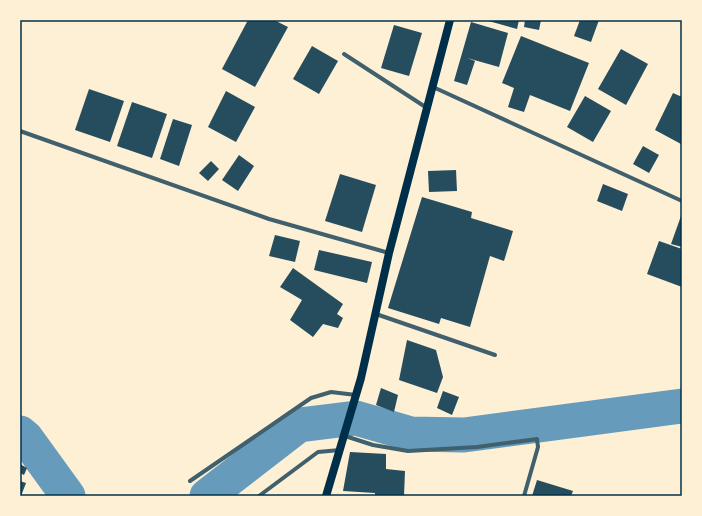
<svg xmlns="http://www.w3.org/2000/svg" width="702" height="516" font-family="Ubuntu,sans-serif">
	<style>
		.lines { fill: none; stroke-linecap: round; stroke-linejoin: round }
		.river { stroke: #669bbc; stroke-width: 35 }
		.building { fill: #264d5e }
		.minor { stroke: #3f606c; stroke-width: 4 }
		.secondary { stroke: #003049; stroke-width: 8 }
		.neatline { fill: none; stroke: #003049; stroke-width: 1.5 }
	</style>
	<rect width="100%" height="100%" fill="#fdf0d5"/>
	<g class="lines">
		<g class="river">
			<polyline points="20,433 26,438 68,496"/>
			<polyline points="207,496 299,425 356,418 411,434 464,435 682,406"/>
		</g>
	</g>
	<g class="building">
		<polygon points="248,20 274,20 288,27 255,87 222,69"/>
		<polygon points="485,20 519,20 517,29"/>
		<polygon points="525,20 541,20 539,30 524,27"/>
		<polygon points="580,20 599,20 591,42 574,36"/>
		<polygon points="471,22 508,33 499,67 467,58 475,61 467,85 454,81"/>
		<polygon points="394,25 422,33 409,76 381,68"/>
		<polygon points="521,36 589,63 570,111 530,95 524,112 508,107 514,88 502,83"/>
		<polygon points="312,46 338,61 319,94 293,79"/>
		<polygon points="621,49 648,64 626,105 598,89"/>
		<polygon points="89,89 124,101 110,142 75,130"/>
		<polygon points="226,91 255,107 236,142 208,127"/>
		<polygon points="673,93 682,97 681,144 655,130"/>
		<polygon points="585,96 611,111 593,142 567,127"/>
		<polygon points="132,102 167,114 152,158 117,146"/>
		<polygon points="173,119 192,125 179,166 160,159"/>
		<polygon points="643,146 659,155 649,173 633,164"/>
		<polygon points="239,155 254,166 238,191 222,180"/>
		<polygon points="211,161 219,169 208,181 199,173"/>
		<polygon points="456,170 457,191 429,192 428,171"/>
		<polygon points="340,174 376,185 362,232 325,221"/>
		<polygon points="603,184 628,194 622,211 597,201"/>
		<polygon points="422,197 472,212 471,218 513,231 504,261 490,256 470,327 441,318 439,324 388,308"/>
		<polygon points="681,216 682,217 682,247 671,244"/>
		<polygon points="275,235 300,241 295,262 269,256"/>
		<polygon points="659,241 682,249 682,287 647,274"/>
		<polygon points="319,250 372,262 367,283 314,270"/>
		<polygon points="293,268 343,304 337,314 343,318 338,328 323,324 313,337 290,320 302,300 280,287"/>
		<polygon points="407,340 436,350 443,377 437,393 399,380"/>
		<polygon points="381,388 398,395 394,412 376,405"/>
		<polygon points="443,391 459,397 452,415 437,408"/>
		<polygon points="350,452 386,454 386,469 405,471 404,496 375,496 375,493 343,491"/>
		<polygon points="20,464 27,468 24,475 20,473"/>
		<polygon points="537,480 573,491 571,496 532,496"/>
		<polygon points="20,481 26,483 21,496 20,496"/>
	</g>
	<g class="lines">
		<g class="minor">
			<polyline points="344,54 427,108"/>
			<polyline points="433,87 682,201"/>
			<polyline points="20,131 269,219 389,253"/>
			<polyline points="376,314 495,355"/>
			<polyline points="345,436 373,445 408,451 477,447 537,439 538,447 524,496"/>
			<polyline points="190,481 311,398 331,392 356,395"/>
			<polyline points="259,496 318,452 340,450"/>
		</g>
		<polyline class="secondary" points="326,496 361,378 389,253 450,20"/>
	</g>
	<rect width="702" height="516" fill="none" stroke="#fdf0d5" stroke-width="42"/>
	<rect x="21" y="21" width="660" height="474" class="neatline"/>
</svg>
